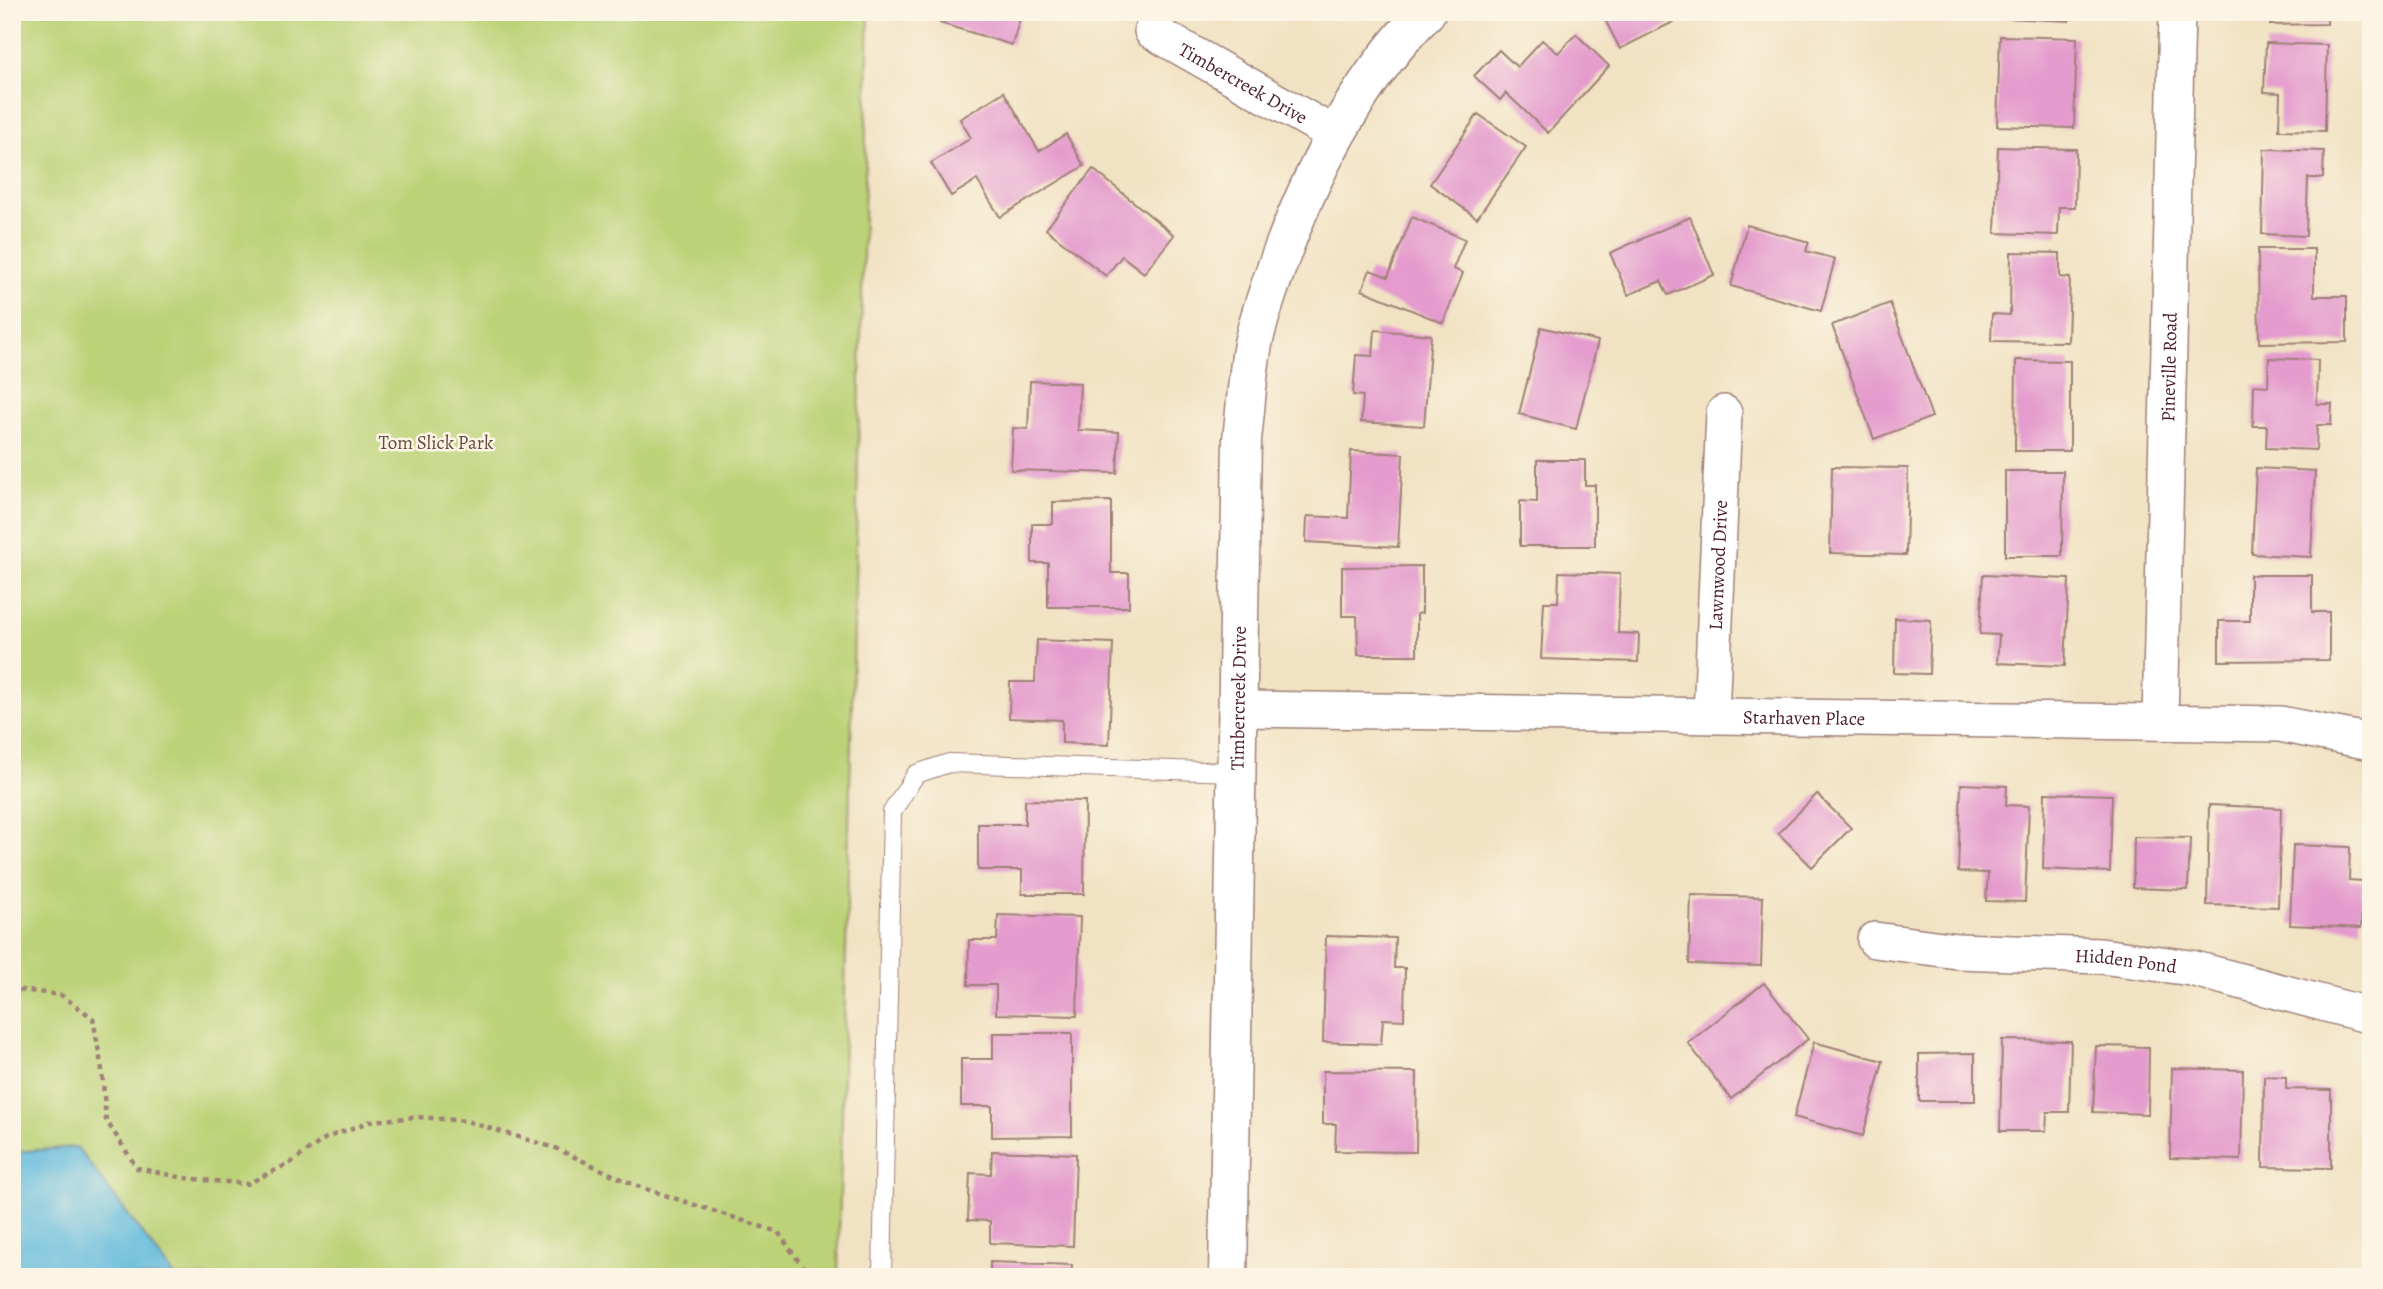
<svg xmlns="http://www.w3.org/2000/svg" width="2383" height="1289" font-family="Alegreya,serif">
	<style>
		.green { fill: #bcd277; stroke: #837851; stroke-width: 2 }
		.water { fill: #5fb9dc; stroke: #546c84; stroke-width: 2 }
		.building { fill: #e49bcd }
		.lines { fill: none; stroke-linecap: round; stroke-linejoin: round }
		.lane-casing { stroke: #9e8077; stroke-width: 20 }
		.street-casing { stroke: #9e8077; stroke-width: 38 }
		.secondary-casing { stroke: #9e8077; stroke-width: 41 }
		.path { stroke: #9e8077; stroke-width: 4.5; stroke-dasharray: 5 5; stroke-linecap: butt }
		.lane { stroke: #fff; stroke-width: 18 }
		.street { stroke: #fff; stroke-width: 35 }
		.secondary { stroke: #fff; stroke-width: 38 }
		.labels { text-anchor: middle; stroke-width: 5; stroke-linejoin: round; paint-order: stroke }
		.street-label { font-size: 19px; fill: #4a1f2b; stroke: #fcf5e5 }
		.park-label { font-size: 19px; fill: #664c3e; stroke: #fcf5e5 }
	</style>
	<rect width="100%" height="100%" fill="#fcf5e5"/>
	<filter id="ink" filterUnits="userSpaceOnUse"><feTurbulence type="fractalNoise" baseFrequency=".0143" numOctaves="2"/><feDisplacementMap in="SourceGraphic" scale="14" xChannelSelector="R" yChannelSelector="G"/><feConvolveMatrix kernelMatrix="1 2 1 2 8 2 1 2 1" color-interpolation-filters="sRGB"/></filter>
	<filter id="wash" filterUnits="userSpaceOnUse"><feTurbulence type="fractalNoise" baseFrequency=".00686" numOctaves="4" result="noise"/><feDisplacementMap in="SourceGraphic" scale="28" xChannelSelector="R" yChannelSelector="G"/><feGaussianBlur stdDeviation="1.57" result="paint"/><feColorMatrix in="noise" values="0 0 0 0 0 0 0 0 0 0 0 0 0 0 0 0 0 1.4 0 .05"/><feComposite in="paint" operator="in"/></filter>
	<g filter="url(#wash)">
		<rect width="100%" height="100%" fill="#f1e2c3"/>
		<polygon class="green" points="12,12 869,12 838,1277 12,1277"/>
		<polygon class="water" points="77,1147 175,1277 12,1277 12,1152"/>
		<g id="blocks">
			<g class="building">
				<polygon points="943,12 1022,12 1012,45 940,23"/>
				<polygon points="1601,12 1693,12 1620,49"/>
				<polygon points="2008,12 2069,12 2069,21 2008,18"/>
				<polygon points="2270,12 2327,12 2327,24 2270,25"/>
				<polygon points="1576,34 1609,66 1548,133 1506,93 1500,100 1474,76 1499,50 1517,67 1542,40 1558,53"/>
				<polygon points="2000,36 2077,38 2074,128 1997,126"/>
				<polygon points="2266,43 2327,45 2325,131 2279,130 2280,93 2264,92"/>
				<polygon points="1004,92 1039,151 1066,134 1084,166 1000,217 977,180 951,196 931,163 971,138 960,119"/>
				<polygon points="1478,114 1526,147 1477,218 1430,184"/>
				<polygon points="1998,147 2076,149 2075,207 2059,207 2058,235 1995,233"/>
				<polygon points="2264,149 2324,151 2323,178 2308,178 2306,236 2262,234"/>
				<polygon points="1093,169 1174,235 1144,273 1122,256 1106,276 1046,229"/>
				<polygon points="1412,217 1465,239 1453,269 1463,273 1443,323 1362,290 1370,270 1388,277"/>
				<polygon points="1690,217 1714,275 1668,295 1661,281 1628,295 1610,253"/>
				<polygon points="1747,225 1809,242 1806,251 1835,259 1821,311 1731,286"/>
				<polygon points="2258,249 2314,249 2314,296 2347,296 2347,342 2259,343"/>
				<polygon points="2011,252 2060,253 2060,277 2070,278 2068,342 1991,341 1992,314 2010,315"/>
				<polygon points="1890,303 1932,417 1874,439 1832,325"/>
				<polygon points="1541,327 1598,341 1576,429 1519,414"/>
				<polygon points="1375,330 1431,335 1424,426 1361,422 1363,396 1353,395 1356,355 1373,356"/>
				<polygon points="2269,358 2318,360 2317,404 2332,404 2331,425 2317,425 2316,450 2266,448 2267,426 2253,426 2254,385 2268,386"/>
				<polygon points="2016,360 2070,361 2070,451 2015,451"/>
				<polygon points="1030,381 1080,383 1078,430 1119,432 1117,473 1011,470 1013,428 1028,429"/>
				<polygon points="1351,451 1403,454 1398,547 1306,542 1307,516 1348,518"/>
				<polygon points="1537,460 1585,460 1585,485 1595,485 1595,546 1520,546 1520,501 1537,502"/>
				<polygon points="1832,467 1908,468 1906,555 1830,553"/>
				<polygon points="2256,468 2315,471 2311,557 2252,554"/>
				<polygon points="2005,471 2063,471 2062,556 2005,556"/>
				<polygon points="1111,501 1111,573 1129,573 1129,607 1048,607 1048,563 1032,563 1032,524 1053,524 1053,502"/>
				<polygon points="1422,566 1422,613 1417,614 1417,655 1358,655 1357,616 1342,616 1342,567"/>
				<polygon points="1559,572 1620,574 1618,633 1639,634 1638,662 1541,659 1544,602 1558,602"/>
				<polygon points="1983,575 2069,579 2065,666 1997,663 1999,635 1980,634"/>
				<polygon points="2250,575 2312,575 2312,612 2329,612 2329,660 2219,661 2219,621 2250,621"/>
				<polygon points="1895,618 1931,620 1929,674 1894,673"/>
				<polygon points="1037,640 1113,643 1109,745 1062,743 1062,720 1009,718 1010,682 1035,682"/>
				<polygon points="1961,784 2007,786 2006,805 2029,806 2025,902 1986,901 1988,873 1958,872"/>
				<polygon points="2045,793 2112,795 2110,872 2043,869"/>
				<polygon points="1817,794 1851,828 1812,867 1778,833"/>
				<polygon points="1025,800 1085,801 1084,894 1022,894 1022,870 978,870 978,824 1025,824"/>
				<polygon points="2209,805 2281,808 2278,907 2207,905"/>
				<polygon points="2134,837 2190,838 2188,890 2133,888"/>
				<polygon points="2293,845 2350,847 2349,880 2363,881 2361,928 2290,925"/>
				<polygon points="1691,895 1763,897 1761,966 1689,964"/>
				<polygon points="998,915 1080,917 1077,1016 996,1014 996,985 968,985 969,940 997,940"/>
				<polygon points="1326,936 1395,938 1394,968 1405,968 1404,1020 1383,1019 1381,1044 1323,1042"/>
				<polygon points="1764,983 1808,1039 1731,1099 1688,1043"/>
				<polygon points="993,1033 1072,1033 1072,1136 992,1137 992,1106 961,1106 961,1059 993,1059"/>
				<polygon points="2002,1040 2071,1041 2069,1112 2047,1112 2046,1131 2000,1131"/>
				<polygon points="1814,1042 1883,1061 1863,1136 1794,1117"/>
				<polygon points="2096,1046 2149,1047 2148,1114 2093,1112"/>
				<polygon points="1975,1053 1975,1101 1919,1101 1919,1054"/>
				<polygon points="2172,1068 2243,1070 2241,1160 2170,1158"/>
				<polygon points="1323,1071 1417,1072 1416,1152 1335,1151 1336,1124 1323,1124"/>
				<polygon points="2264,1076 2286,1077 2286,1089 2331,1090 2331,1168 2263,1167"/>
				<polygon points="992,1151 1076,1154 1073,1246 990,1243 990,1221 968,1220 970,1173 991,1174"/>
				<polygon points="990,1262 1072,1265 1071,1277 990,1277"/>
			</g>
		</g>
	</g>
	<g filter="url(#ink)">
		<use href="#blocks" fill-opacity="0" stroke="#9e8077" stroke-width="2"/>
		<g class="lines">
			<g class="lane-casing">
				<polyline id="lane" points="882,1277 892,812 916,774 949,763 1236,772"/>
			</g>
			<g class="street-casing">
				<g id="street">
					<path id="s1" d="M1152,31L1334,134"/>
					<path id="s2" d="M1237,709L2280,724L2371,742"/>
					<path id="s3" d="M1711,715L1724,413"/>
					<path id="s4" d="M2160,722L2177,12"/>
					<path id="s5" d="M1875,940L1957,951L2101,956L2191,968L2371,1016"/>
				</g>
			</g>
			<g class="secondary-casing">
				<g id="secondary">
					<path id="s6" d="M1228,1277L1242,439C1246,408 1247,375 1253,344C1259,315 1270,286 1280,258C1313,168 1358,81 1426,12"/>
				</g>
			</g>
			<polyline class="path" points="12,983 21,990 61,995 93,1018 102,1070 106,1120 137,1168 184,1178 247,1184 292,1162 326,1138 371,1121 418,1117 466,1121 555,1148 637,1186 778,1232 805,1270 806,1277"/>
			<use href="#lane" class="lane"/>
			<use href="#street" class="street"/>
			<use href="#secondary" class="secondary"/>
		</g>
	</g>
	<g class="labels">
		<g class="street-label">
			<text dy="7" stroke="none"><textPath href="#s1" startOffset="105">Timbercreek Drive</textPath></text>
			<text dy="7" stroke="none"><textPath href="#s4" startOffset="355">Pineville Road</textPath></text>
			<text dy="7" stroke="none"><textPath href="#s3" startOffset="150">Lawnwood Drive</textPath></text>
			<text dy="7" stroke="none"><textPath href="#s6" startOffset="579">Timbercreek Drive</textPath></text>
			<text dy="7" stroke="none"><textPath href="#s2" startOffset="567">Starhaven Place</textPath></text>
			<text dy="7" stroke="none"><textPath href="#s5" startOffset="252">Hidden Pond</textPath></text>
		</g>
		<g class="park-label">
			<text x="436" y="449">Tom Slick Park</text>
		</g>
	</g>
	<rect width="2383" height="1289" fill="none" stroke="#fcf5e5" stroke-width="42"/>
</svg>
